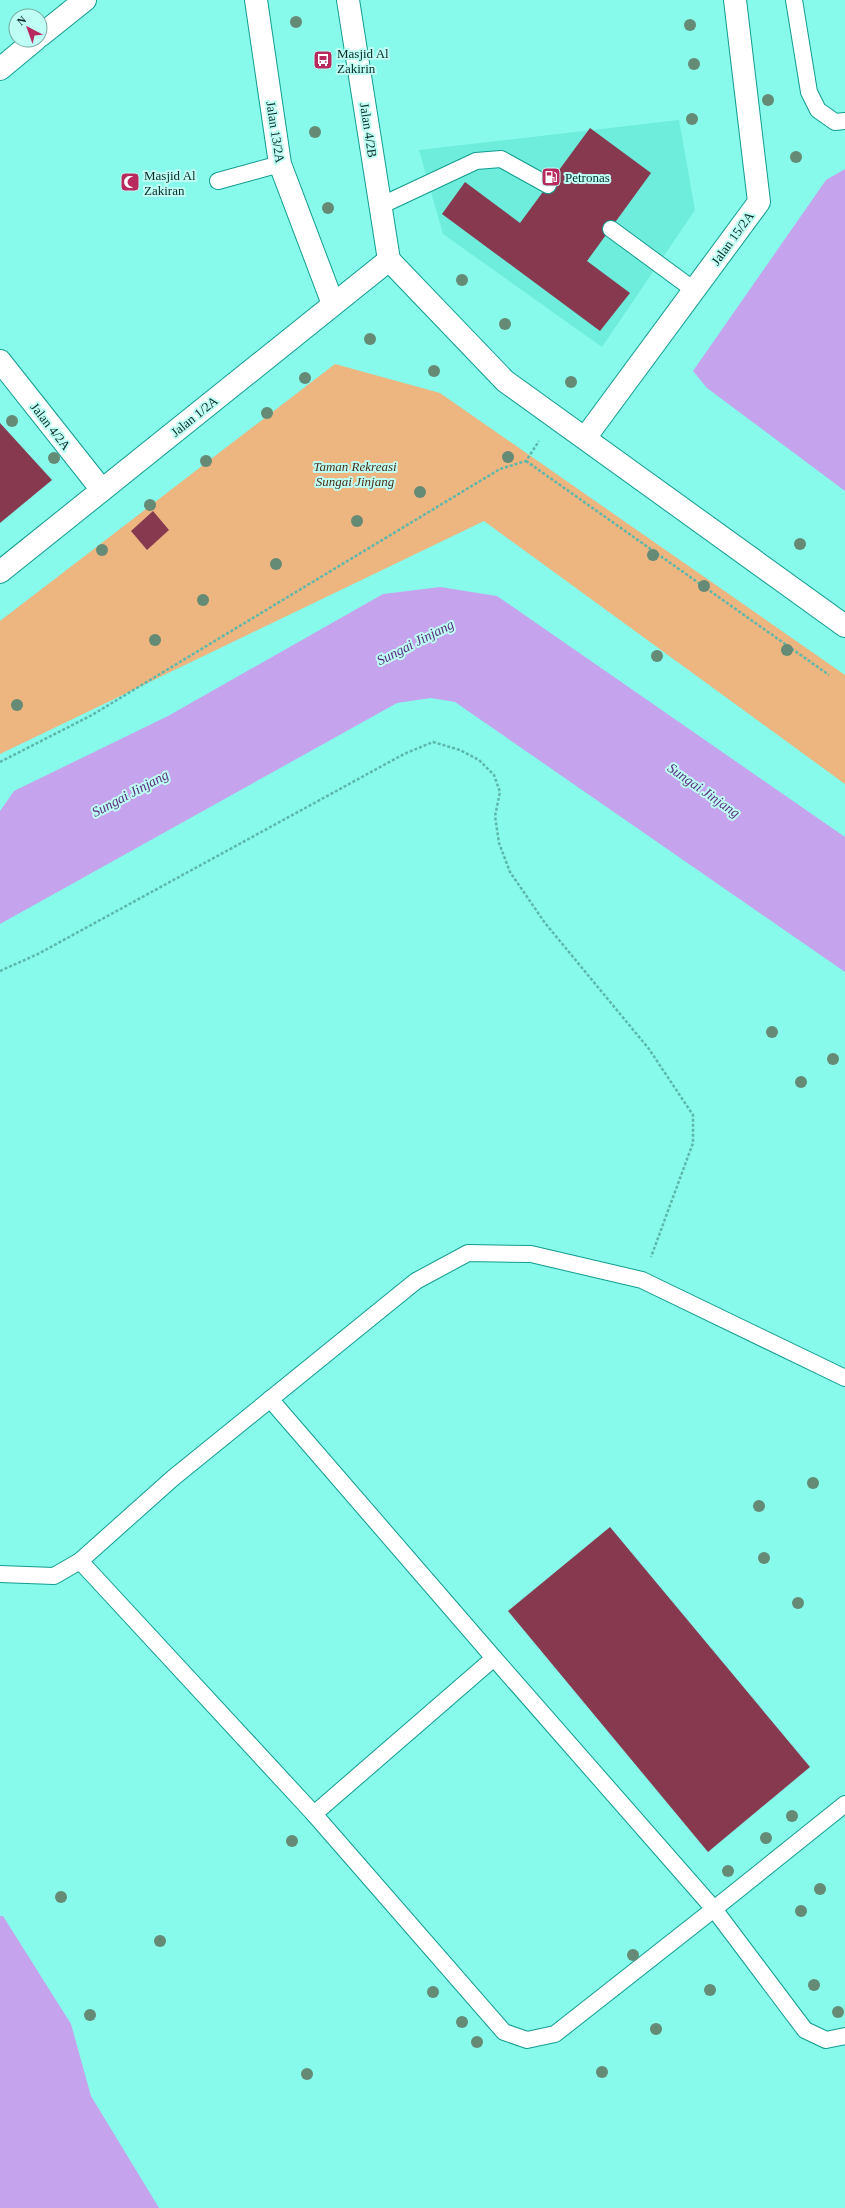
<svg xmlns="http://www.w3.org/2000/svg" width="845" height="2208" font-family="'Times New Roman',serif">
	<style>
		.built { fill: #6eecdc }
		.green { fill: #edb57f }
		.water { fill: #c5a4ed }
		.building { fill: #873a4f }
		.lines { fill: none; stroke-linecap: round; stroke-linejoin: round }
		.lane-casing { stroke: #119c8f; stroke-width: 18 }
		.street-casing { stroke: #119c8f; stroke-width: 24 }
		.path { stroke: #5db8ac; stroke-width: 2.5; stroke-dasharray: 3 2; stroke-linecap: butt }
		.lane { stroke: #fff; stroke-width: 16 }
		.street { stroke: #fff; stroke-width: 22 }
		.tree { fill: #658a75 }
		.labels { text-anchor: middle; stroke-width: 4; stroke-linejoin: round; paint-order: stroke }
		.poi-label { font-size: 13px; fill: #052c28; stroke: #bffef4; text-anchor: start }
		.street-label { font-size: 13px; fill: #052c28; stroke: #bffef4 }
		.park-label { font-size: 13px; font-style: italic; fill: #492f14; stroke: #bffef4 }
		.water-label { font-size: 14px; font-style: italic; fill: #582c80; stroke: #bffef4 }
	</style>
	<rect width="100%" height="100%" fill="#87faeb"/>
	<polygon class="built" points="679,120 695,210 602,347 443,234 419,150"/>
	<polygon class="green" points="335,364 440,393 845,675 845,784 484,521 0,754 0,621"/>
	<g class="water">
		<polygon points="845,169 845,491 707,388 693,371 826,180"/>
		<polygon points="440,587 497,596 845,837 845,972 455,702 431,698 397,703 0,924 0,811 14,791 168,716 383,594"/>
		<polygon points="0,1916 3,1916 71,2024 91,2096 159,2208 0,2208"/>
	</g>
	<g class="building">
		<polygon points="590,128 651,173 587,261 630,293 600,331 442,214 465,182 520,223"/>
		<polygon points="0,423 52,480 0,523"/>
		<polygon points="153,511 169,530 147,550 131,531"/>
		<polygon points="610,1527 810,1767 708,1852 508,1611"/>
	</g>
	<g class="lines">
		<g class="lane-casing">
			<g id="lane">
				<polyline points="794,0 809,92 818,110 835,122 845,121"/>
				<polyline points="218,181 280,164"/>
				<polyline points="380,206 476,161 501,159 548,185"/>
				<polyline points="611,229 694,290"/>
				<polyline points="270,1399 494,1658"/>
				<polyline points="80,1561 314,1814"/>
				<polyline points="0,1574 54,1576 80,1561 173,1478 416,1281 468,1253 531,1254 642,1280 845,1378"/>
				<polyline points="845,1804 714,1909 555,2034 527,2040 504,2032 314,1814 494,1658 714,1909 805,2030 826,2040 845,2036"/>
			</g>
		</g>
		<g class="street-casing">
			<g id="street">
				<polyline points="256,0 280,164 333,304"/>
				<polyline points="348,0 389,260"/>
				<polyline points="40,36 85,0"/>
				<polyline points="0,69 35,40"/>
				<polyline points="389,260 505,381 845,626"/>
				<polyline points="0,361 102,490"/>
				<polyline points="585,438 759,202 735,0"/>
				<polyline points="0,572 389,260"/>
			</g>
		</g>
		<g class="path">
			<polyline points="526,461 829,675"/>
			<polyline points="0,762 92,715 500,469 526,461 539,441"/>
			<polyline points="0,971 38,954 404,754 433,742 460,750 479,760 494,775 500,792 495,816 499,843 510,872 545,923 649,1049 693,1115 693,1143 651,1257"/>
		</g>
		<use href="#lane" class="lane"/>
		<use href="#street" class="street"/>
	</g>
	<g class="tree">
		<circle cx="296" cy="22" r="6"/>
		<circle cx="690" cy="25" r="6"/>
		<circle cx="694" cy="64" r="6"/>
		<circle cx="768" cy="100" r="6"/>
		<circle cx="692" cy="119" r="6"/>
		<circle cx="315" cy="132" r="6"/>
		<circle cx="796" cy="157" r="6"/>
		<circle cx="328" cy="208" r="6"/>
		<circle cx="462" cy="280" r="6"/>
		<circle cx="505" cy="324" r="6"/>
		<circle cx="370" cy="339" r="6"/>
		<circle cx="434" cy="371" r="6"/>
		<circle cx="305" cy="378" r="6"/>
		<circle cx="571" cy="382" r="6"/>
		<circle cx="267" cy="413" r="6"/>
		<circle cx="12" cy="421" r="6"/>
		<circle cx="508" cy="457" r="6"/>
		<circle cx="54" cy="458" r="6"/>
		<circle cx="206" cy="461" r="6"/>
		<circle cx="420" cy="492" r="6"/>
		<circle cx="150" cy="505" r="6"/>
		<circle cx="357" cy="521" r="6"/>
		<circle cx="800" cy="544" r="6"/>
		<circle cx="102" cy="550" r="6"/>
		<circle cx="653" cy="555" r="6"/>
		<circle cx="276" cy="564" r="6"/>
		<circle cx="704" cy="586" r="6"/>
		<circle cx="203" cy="600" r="6"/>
		<circle cx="155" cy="640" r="6"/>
		<circle cx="787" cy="650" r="6"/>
		<circle cx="657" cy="656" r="6"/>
		<circle cx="17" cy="705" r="6"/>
		<circle cx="772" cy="1032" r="6"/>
		<circle cx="833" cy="1059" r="6"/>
		<circle cx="801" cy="1082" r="6"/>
		<circle cx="813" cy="1483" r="6"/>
		<circle cx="759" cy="1506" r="6"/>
		<circle cx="764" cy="1558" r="6"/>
		<circle cx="798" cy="1603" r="6"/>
		<circle cx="792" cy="1816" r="6"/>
		<circle cx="766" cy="1838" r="6"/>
		<circle cx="292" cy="1841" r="6"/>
		<circle cx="728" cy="1871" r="6"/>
		<circle cx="820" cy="1889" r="6"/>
		<circle cx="61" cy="1897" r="6"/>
		<circle cx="801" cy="1911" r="6"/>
		<circle cx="160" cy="1941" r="6"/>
		<circle cx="633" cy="1955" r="6"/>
		<circle cx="814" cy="1985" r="6"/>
		<circle cx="710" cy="1990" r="6"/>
		<circle cx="433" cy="1992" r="6"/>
		<circle cx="838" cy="2012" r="6"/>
		<circle cx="90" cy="2015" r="6"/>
		<circle cx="462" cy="2022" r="6"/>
		<circle cx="656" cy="2029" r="6"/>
		<circle cx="477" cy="2042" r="6"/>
		<circle cx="602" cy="2072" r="6"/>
		<circle cx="307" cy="2074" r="6"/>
	</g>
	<defs>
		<g id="bus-square" transform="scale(1)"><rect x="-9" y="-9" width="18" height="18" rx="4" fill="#b82a5e" stroke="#bffef4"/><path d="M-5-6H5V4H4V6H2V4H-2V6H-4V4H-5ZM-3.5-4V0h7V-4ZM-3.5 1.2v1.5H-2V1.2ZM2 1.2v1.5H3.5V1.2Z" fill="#fff"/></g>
		<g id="fuel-square" transform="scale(1)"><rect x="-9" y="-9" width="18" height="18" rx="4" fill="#b82a5e" stroke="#bffef4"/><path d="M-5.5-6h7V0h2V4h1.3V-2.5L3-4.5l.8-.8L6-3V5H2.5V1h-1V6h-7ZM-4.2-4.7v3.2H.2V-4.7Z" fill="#fff"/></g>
		<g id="mosque-square" transform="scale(1)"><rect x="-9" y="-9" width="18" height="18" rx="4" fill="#b82a5e" stroke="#bffef4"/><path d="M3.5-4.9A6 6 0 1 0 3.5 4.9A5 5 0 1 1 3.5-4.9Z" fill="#fff"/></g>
	</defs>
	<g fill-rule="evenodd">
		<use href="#bus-square" x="323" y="60"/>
		<use href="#fuel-square" x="551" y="177"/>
		<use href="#mosque-square" x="130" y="182"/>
	</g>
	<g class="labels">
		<g class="poi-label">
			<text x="337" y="58">Masjid Al<tspan x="337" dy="15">Zakirin</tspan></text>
			<text x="144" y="180">Masjid Al<tspan x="144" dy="15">Zakiran</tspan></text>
			<text x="565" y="182">Petronas</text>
		</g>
		<g class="street-label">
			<text transform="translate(369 130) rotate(81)" y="5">Jalan 4/2B</text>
			<text transform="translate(276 132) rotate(81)" y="5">Jalan 13/2A</text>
			<text transform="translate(732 238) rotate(-54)" y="5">Jalan 15/2A</text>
			<text transform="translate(194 416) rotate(-39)" y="5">Jalan 1/2A</text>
			<text transform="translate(51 426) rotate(52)" y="5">Jalan 4/2A</text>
		</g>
		<g class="park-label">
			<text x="355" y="471">Taman Rekreasi<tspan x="355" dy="15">Sungai Jinjang</tspan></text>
		</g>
		<g class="water-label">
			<text transform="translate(415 642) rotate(-27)" y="5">Sungai Jinjang</text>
			<text transform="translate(704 790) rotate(35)" y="5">Sungai Jinjang</text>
			<text transform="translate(130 793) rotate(-28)" y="5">Sungai Jinjang</text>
		</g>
	</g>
	<g transform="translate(28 28) rotate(319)"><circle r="19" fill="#bffef4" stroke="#75aaa2"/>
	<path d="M0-3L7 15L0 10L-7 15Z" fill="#b82a5e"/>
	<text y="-6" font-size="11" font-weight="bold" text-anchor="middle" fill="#052c28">N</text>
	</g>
</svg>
